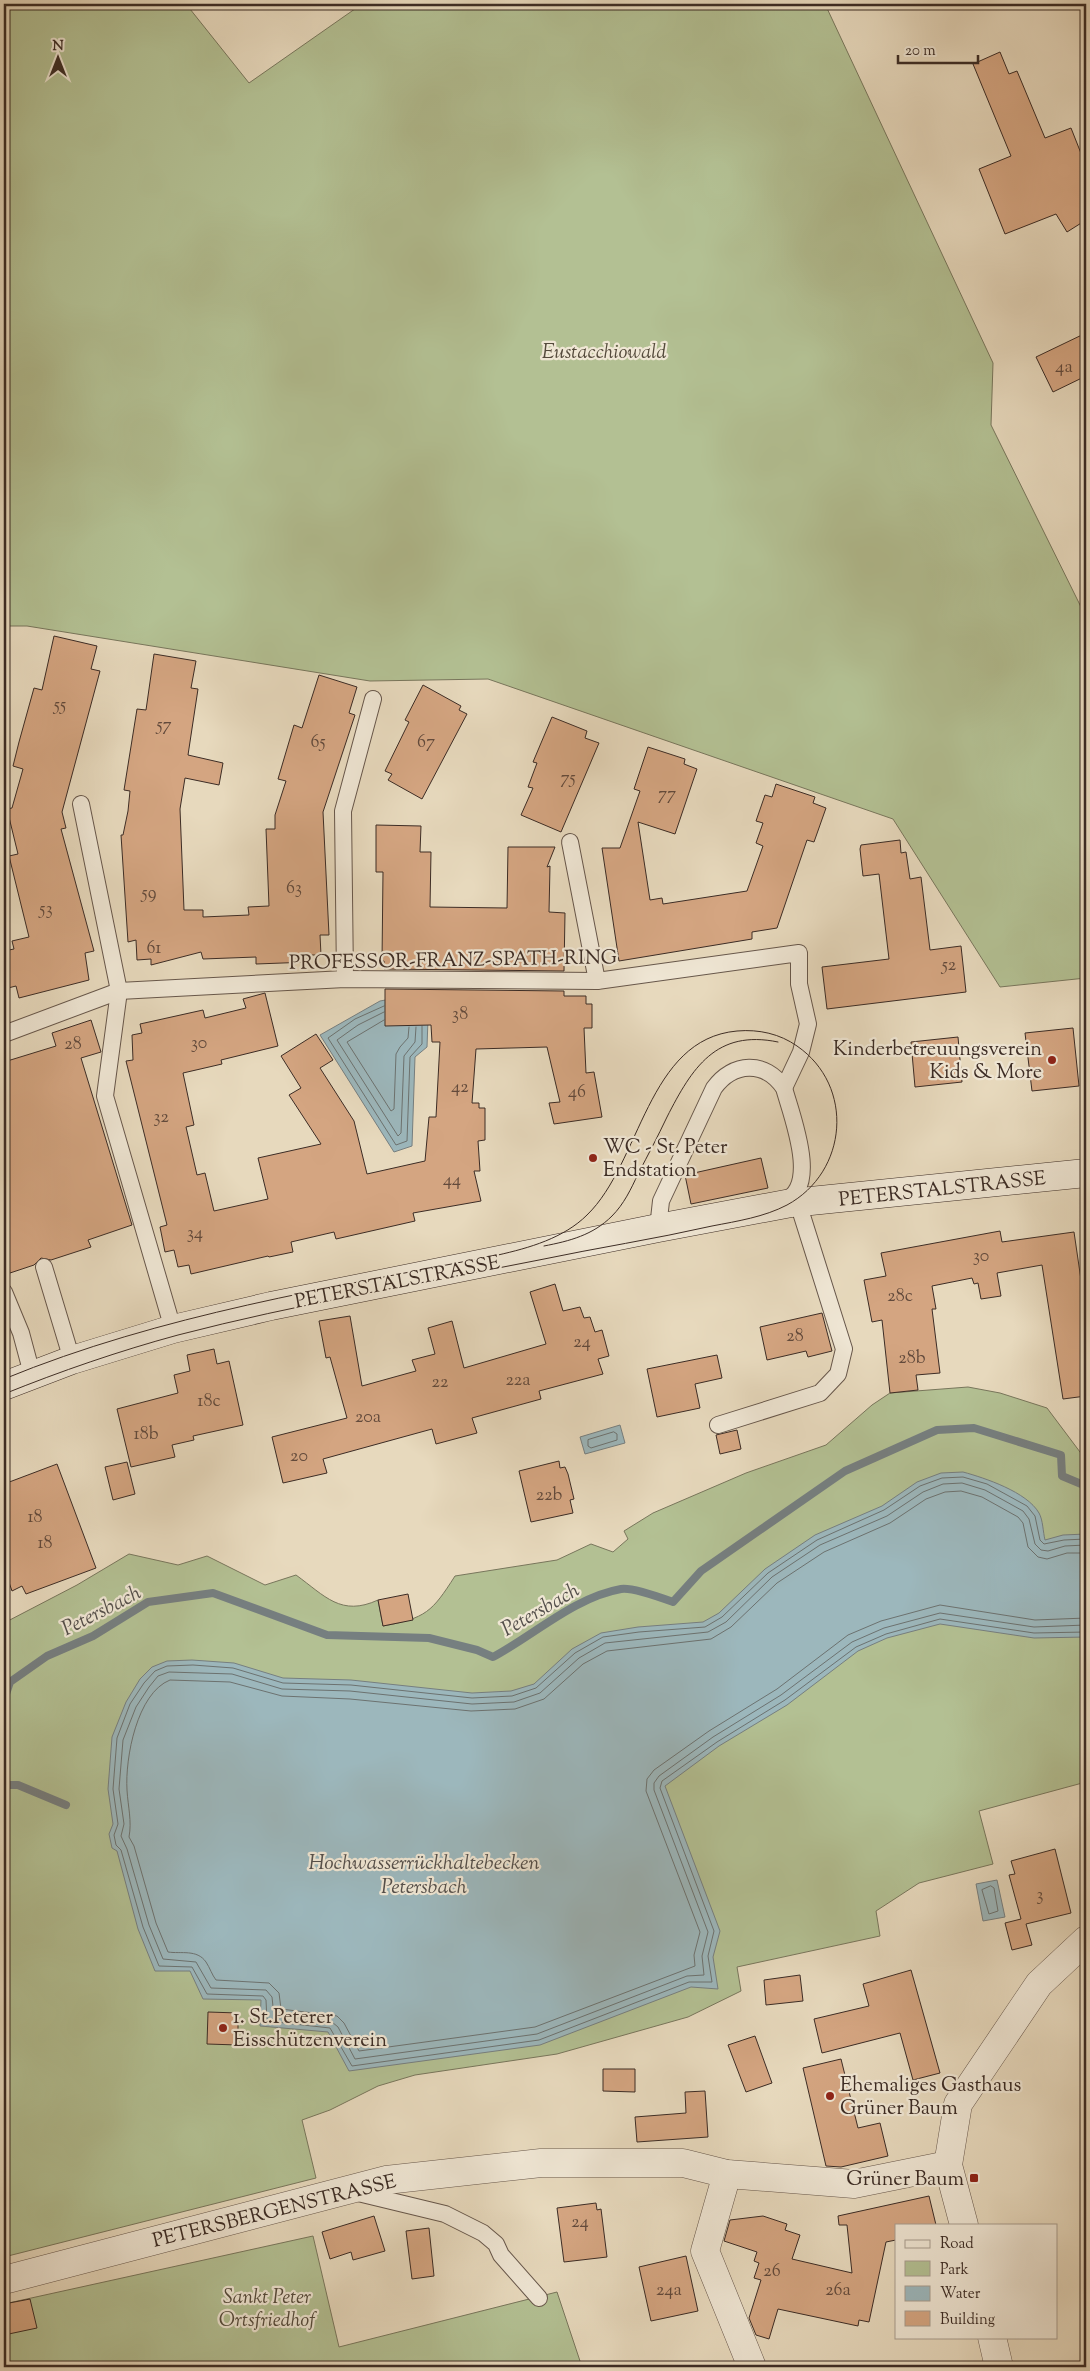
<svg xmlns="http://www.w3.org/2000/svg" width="1090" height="2371" font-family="'Sorts Mill Goudy',serif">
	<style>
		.green { fill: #b3c093; stroke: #78765c }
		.water { fill: #9cb7bc; stroke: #767f80 }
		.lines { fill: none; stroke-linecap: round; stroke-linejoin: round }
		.shore { stroke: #6c7270; stroke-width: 1 }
		.stream { stroke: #767f80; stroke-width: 8 }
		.building { fill: #d4a581; stroke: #3c2c25 }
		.lane-casing { stroke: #67574b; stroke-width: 18 }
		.street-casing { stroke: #67574b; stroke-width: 29 }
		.secondary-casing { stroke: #3c2c25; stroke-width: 29 }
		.lane { stroke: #efe6d4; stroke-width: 16 }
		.street { stroke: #efe6d4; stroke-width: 28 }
		.secondary { stroke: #efe6d4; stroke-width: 28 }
		.tram { stroke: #3c2c25; stroke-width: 1 }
		.poi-dot { fill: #8f2418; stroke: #efe6d4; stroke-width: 2 }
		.labels { text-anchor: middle; stroke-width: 4.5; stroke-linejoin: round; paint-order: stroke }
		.number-label { font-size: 18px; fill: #624a3c }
		.park-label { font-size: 20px; font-style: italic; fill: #544a3b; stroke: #efe6d4 }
		.street-label { font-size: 20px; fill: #3c2c25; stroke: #efe6d4 }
		.poi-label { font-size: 20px; fill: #3c2c25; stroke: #efe6d4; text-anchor: start }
		.water-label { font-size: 21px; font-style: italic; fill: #544f4b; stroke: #efe6d4 }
	</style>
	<rect width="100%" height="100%" fill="#e7d9bd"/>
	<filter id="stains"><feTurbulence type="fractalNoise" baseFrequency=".004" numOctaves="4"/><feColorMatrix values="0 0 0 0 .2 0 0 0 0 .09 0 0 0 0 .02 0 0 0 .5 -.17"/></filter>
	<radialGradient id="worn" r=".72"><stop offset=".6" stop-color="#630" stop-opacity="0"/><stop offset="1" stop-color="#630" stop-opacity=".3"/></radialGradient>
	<g class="green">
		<polygon points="4,4 186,4 249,83 362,4 825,4 993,363 991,425 1082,609 1086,708 1086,978 1000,987 893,819 488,679 370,681 27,626 4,626"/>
		<path d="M968,1387L1000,1393L1047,1408L1086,1460V1782L979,1811L993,1864L919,1883L876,1911L880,1936L737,1967L741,1991L688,2017L557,2054L415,2075L378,2086L330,2110L302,2120L316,2178L4,2257V1623L77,1585L129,1554L178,1565L207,1556L265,1585L296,1575C325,1596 341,1617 378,1600L383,1626C426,1618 432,1612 455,1576L557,1560L591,1544L613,1552L628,1539L624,1531L653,1513L746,1473L826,1445L872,1405L890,1393Z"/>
		<polygon points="313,2236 339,2347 557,2292 582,2367 4,2367 4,2304"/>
	</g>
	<g class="water">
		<polygon points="429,992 427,1047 415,1057 412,1146 394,1152 320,1035 380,1001"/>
		<polygon points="620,1425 625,1443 585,1454 580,1437"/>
		<path d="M963,1472C985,1478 1027,1492 1039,1513C1043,1520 1043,1532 1045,1540L1063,1535L1086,1534V1637L1034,1638L940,1624L887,1638L858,1651L787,1705L719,1746L665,1786L720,1931L713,1957L718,1989L691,1987L540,2045L349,2071L328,2032L260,2026L261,2000L203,1999L190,1971H155L138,1929L117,1851L112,1848L109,1834L113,1824L108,1789L112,1737L126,1702L140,1679L152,1667L167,1661L192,1660L234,1663L283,1678L351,1680L472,1693L511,1691L534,1684L572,1649L601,1633L638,1627L703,1622L719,1613L765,1569L815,1535L882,1506L917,1482L941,1473Z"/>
		<polygon points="997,1880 1005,1917 983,1921 976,1884"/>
	</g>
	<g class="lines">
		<g class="shore">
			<polyline points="384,1006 355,1019 328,1038 396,1145 407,1141 410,1057 422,1044 422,1026"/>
			<polyline points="384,1012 358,1025 337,1040 398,1136 401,1133 404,1056 415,1042 416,1027"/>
			<polyline points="384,1020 347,1042 391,1111 394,1109 396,1054 400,1047 408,1038 409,1027"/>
			<polygon points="614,1432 617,1434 617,1440 591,1448 588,1446 588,1440"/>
			<polyline points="1086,1539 1064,1540 1044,1544 1040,1540 1035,1516 1027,1506 987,1484 963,1477 942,1478 920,1486 884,1510 817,1540 768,1573 722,1617 705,1627 639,1632 603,1637 575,1653 536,1688 512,1696 472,1698 351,1685 283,1683 233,1668 193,1665 167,1666 155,1671 144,1683 130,1704 117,1738 113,1789 118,1824 114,1835 116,1845 121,1850 143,1927 159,1966 192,1967 207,1994 263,1996 266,2000 267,2021 330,2028 352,2066 539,2040 689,1982 712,1982 708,1956 714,1931 660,1788 662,1781 717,1742 785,1700 856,1647 886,1634 940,1619 1034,1633 1086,1632"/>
			<polyline points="1086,1545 1065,1546 1048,1551 1041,1550 1035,1544 1029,1519 1023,1511 985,1490 962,1483 943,1484 923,1492 887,1516 820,1545 772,1577 726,1622 708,1632 605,1643 579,1658 540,1693 514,1702 472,1704 350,1691 282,1689 232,1674 169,1672 158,1676 149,1687 136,1707 123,1740 119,1789 124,1824 121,1836 127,1849 149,1925 163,1959 196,1962 211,1988 266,1990 272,1997 274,2016 332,2022 338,2027 355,2059 537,2034 687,1976 704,1975 702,1956 708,1932 654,1790 654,1783 659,1776 713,1737 781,1695 852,1642 884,1628 940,1613 1034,1627 1086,1625"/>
			<path d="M1086,1553H1067L1047,1559L1038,1557L1028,1547L1023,1523L1018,1517L982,1497L961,1491L945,1492L926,1499L890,1523L824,1552L777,1583L731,1627L711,1639L607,1651L583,1664L544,1699L515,1709L471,1711L350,1699L282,1696L230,1682L170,1680C137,1693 125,1758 127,1790C128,1807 132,1821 129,1837L134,1846L156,1923L168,1952C181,1954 197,1949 206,1962C210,1968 212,1975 216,1980L269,1983L279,1993L281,2009L337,2016L344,2023L359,2051L535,2027L695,1966L694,1955L700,1932L646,1791L647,1779L654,1770L709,1731L777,1689L848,1635L881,1621L940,1605L1035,1620L1086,1618"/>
			<polygon points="991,1886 994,1888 998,1911 989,1914 982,1890"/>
		</g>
		<g class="stream">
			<path d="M4,1700L10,1682L47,1656L93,1636L148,1602L213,1593L327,1635L429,1638L477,1650L493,1657C534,1635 575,1597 621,1589C632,1587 662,1598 673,1602L701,1571L845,1471L937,1430L974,1428L1061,1455L1062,1476L1086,1486"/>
			<polyline points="4,1785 18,1785 66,1805"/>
		</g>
	</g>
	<g class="building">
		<polygon points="1000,52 1009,74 1017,71 1045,138 1071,128 1086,166 1086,220 1067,232 1056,214 1005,234 979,169 1011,156 973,64"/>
		<polygon points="1086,333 1086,376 1053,392 1036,357"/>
		<polygon points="54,636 97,646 91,669 100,671 62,812 66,828 61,829 94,951 85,953 89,980 19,998 16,986 4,989 4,951 14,949 12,941 29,937 9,856 18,854 7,809 12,808 23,769 13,766 19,742 34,688 42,690"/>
		<polygon points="154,654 196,661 191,688 198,689 188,755 223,763 219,785 185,778 180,809 184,910 203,910 203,917 249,915 248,907 269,906 266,829 275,829 275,815 286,781 278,779 294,725 302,728 319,675 357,687 349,713 355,715 323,812 329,935 320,935 321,955 309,955 309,962 256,964 256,957 203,959 201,952 151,965 151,959 137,960 136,940 128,942 121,835 123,835 128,811 130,791 124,790 137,709 146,710"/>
		<polygon points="423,685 461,706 459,710 467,714 422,799 388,780 392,774 385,771 409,722 405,720"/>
		<polygon points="552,717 587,731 585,738 599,743 561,832 521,815 533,788 528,787 537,763 533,762"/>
		<polygon points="648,747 685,759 684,764 697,769 675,834 638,822 650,900 662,898 663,904 747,891 763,846 756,843 763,823 756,821 765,795 772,797 776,784 815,797 813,803 826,808 814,842 807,840 777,928 752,932 752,939 619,961 602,848 620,848 640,791 634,789"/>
		<polygon points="376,825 421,826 420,852 431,852 430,907 507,908 508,847 555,847 547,867 550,866 549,912 565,913 564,971 384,969 384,961 382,961 383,872 376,872"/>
		<polygon points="900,840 901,853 906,852 910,879 921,877 930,950 961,946 966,992 827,1009 822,967 889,959 879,874 863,876 860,849 861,845"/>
		<polygon points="385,989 564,991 564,996 586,996 586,1004 592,1004 592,1028 584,1028 586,1073 594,1072 602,1117 554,1124 549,1103 560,1102 547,1047 476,1049 472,1103 479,1103 479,1108 485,1108 485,1140 478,1141 480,1171 474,1171 481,1201 413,1213 415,1221 336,1239 334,1232 291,1242 293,1252 269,1257 268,1256 191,1274 189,1265 178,1267 174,1250 165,1252 160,1227 167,1225 126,1061 133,1060 132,1035 142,1033 140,1024 203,1010 205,1018 246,1008 243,999 265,993 278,1046 221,1060 222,1064 183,1073 194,1125 186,1127 197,1175 205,1173 214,1211 268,1199 258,1158 321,1144 289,1095 301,1088 281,1056 316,1034 333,1060 320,1068 354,1121 367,1174 425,1161 429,1117 436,1117 440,1042 432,1042 431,1025 385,1026"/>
		<polygon points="91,1020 101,1052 81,1058 132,1225 88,1240 91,1247 51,1260 41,1258 34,1265 4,1275 4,1062 56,1046 52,1033"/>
		<polygon points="1073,1028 1079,1086 1032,1091 1025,1033"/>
		<polygon points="958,1037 962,1082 915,1087 911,1042"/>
		<polygon points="761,1158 768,1188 691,1204 685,1175"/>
		<polygon points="1000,1231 1002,1242 1074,1232 1086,1314 1086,1396 1063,1399 1042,1265 997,1273 1001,1296 981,1299 978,1283 974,1284 972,1278 932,1286 936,1309 932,1309 940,1373 916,1375 918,1390 890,1393 882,1320 872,1322 864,1280 886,1276 881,1253"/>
		<polygon points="555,1284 563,1311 580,1307 584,1318 590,1317 595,1332 602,1330 609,1356 598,1359 603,1374 539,1391 541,1399 472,1418 477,1433 436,1444 432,1429 323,1459 327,1473 283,1483 272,1437 347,1418 330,1357 326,1358 319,1321 350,1316 362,1386 416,1371 412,1360 435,1354 428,1328 452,1321 464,1368 546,1344 530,1292"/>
		<polygon points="822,1313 832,1351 808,1357 806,1351 767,1360 760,1327"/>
		<polygon points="214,1349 217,1364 229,1361 243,1425 193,1436 194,1440 172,1445 175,1457 131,1467 117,1409 178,1393 174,1375 190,1371 187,1355"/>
		<polygon points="717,1355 722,1378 695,1384 700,1408 657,1417 647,1369"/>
		<polygon points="737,1430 741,1449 720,1454 716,1435"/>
		<polygon points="559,1461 560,1468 565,1467 568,1474 574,1499 570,1500 573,1513 531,1522 519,1471"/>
		<polygon points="127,1462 135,1494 113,1500 105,1467"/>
		<polygon points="57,1464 96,1568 26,1594 22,1586 12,1591 4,1568 4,1484"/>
		<polygon points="408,1594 413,1620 383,1626 378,1600"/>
		<polygon points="1055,1849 1071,1913 1026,1924 1032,1945 1012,1950 1005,1923 1021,1919 1009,1875 1015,1874 1011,1861"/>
		<polygon points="911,1970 940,2073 913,2080 900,2033 822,2053 814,2019 869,2006 863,1984"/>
		<polygon points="800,1975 803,2001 766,2005 764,1980"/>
		<polygon points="208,2012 238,2013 238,2045 207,2044"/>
		<polygon points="755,2036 772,2083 746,2092 728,2045"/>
		<polygon points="841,2059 858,2128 880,2123 888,2156 841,2167 826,2166 803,2068"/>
		<polygon points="603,2069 635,2069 635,2092 603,2091"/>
		<polygon points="705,2091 708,2137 637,2142 635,2117 686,2113 685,2092"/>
		<polygon points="929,2196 936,2225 896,2225 896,2240 886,2242 869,2322 859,2320 858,2326 778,2309 769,2339 756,2335 749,2318 761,2280 754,2278 759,2263 754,2261 757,2252 724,2241 730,2220 763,2216 787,2224 785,2230 800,2235 792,2259 852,2273 847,2225 839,2225 838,2216"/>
		<polygon points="596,2203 597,2210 601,2209 607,2257 564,2262 557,2208"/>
		<polygon points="374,2216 385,2251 353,2260 351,2252 330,2259 322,2232"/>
		<polygon points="429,2228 434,2276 412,2279 406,2231"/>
		<polygon points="686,2256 698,2311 651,2321 639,2267"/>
		<polygon points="30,2299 37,2328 4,2335 4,2304"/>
	</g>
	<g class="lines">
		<g class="lane-casing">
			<g id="lane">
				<polyline points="81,804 119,991 105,1096 173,1329"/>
				<polyline points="570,842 597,981"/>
				<polyline points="345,979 343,811 373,699"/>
				<polyline points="4,1034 119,991 345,979 597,981 799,953 799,984 808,1024 801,1052 784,1088"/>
				<path d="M658,1228L661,1201L714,1088C733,1062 765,1060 784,1088C791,1114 821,1189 783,1201"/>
				<polyline points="44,1267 72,1360"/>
				<polyline points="4,1292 21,1333 32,1374"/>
				<polyline points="718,1425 820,1393 838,1374 844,1349 798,1203"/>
				<polyline points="354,2192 445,2214 483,2233 496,2244 501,2255 539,2298"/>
			</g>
		</g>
		<g class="street-casing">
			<g id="street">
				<polyline points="727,2174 705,2251 752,2367"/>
				<polyline points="964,2225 948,2165 958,2104 1039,1984 1086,1940"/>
				<polyline points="4,2280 386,2180 541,2163 683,2163 727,2174 854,2184 948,2165"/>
				<polyline points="992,2337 999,2367"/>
			</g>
		</g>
		<g class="secondary-casing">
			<polyline id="secondary" points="4,1386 72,1360 173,1329 271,1306 658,1228 791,1203 1086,1173"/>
		</g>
		<use href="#lane" class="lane"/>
		<use href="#street" class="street"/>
		<use href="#secondary" class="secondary"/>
		<g class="tram">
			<path d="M544,1246C570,1241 593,1235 612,1216C624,1204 631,1189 638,1174C648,1155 658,1136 667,1117C692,1068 716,1029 778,1042"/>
			<path d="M4,1379C162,1314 331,1288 498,1255C529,1248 564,1238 587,1215C641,1163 647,1039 737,1031C759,1029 780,1034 797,1046C855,1086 848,1172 787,1205C764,1217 738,1221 712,1226C655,1239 596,1248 539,1260C419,1284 297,1304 178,1335C119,1351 61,1371 4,1394"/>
		</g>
	</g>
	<g class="poi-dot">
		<circle cx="1052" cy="1060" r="5"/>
		<circle cx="593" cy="1158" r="5"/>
		<circle cx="223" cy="2028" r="5"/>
		<circle cx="830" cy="2096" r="5"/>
		<rect x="969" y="2173" width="10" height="10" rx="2.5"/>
	</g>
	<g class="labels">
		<g class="number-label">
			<text x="1064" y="372">4a</text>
			<text x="60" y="710">55</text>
			<text x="164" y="730">57</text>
			<text x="318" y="747">65</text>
			<text x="426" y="747">67</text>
			<text x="568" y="783">75</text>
			<text x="667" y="799">77</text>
			<text x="294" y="893">63</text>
			<text x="149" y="898">59</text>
			<text x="46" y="914">53</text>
			<text x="154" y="953">61</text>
			<text x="949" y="970">52</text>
			<text x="460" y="1019">38</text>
			<text x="199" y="1048">30</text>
			<text x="73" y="1049">28</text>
			<text x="460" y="1092">42</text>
			<text x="577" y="1097">46</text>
			<text x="161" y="1122">32</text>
			<text x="452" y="1185">44</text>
			<text x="195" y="1238">34</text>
			<text x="981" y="1261">30</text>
			<text x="900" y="1301">28c</text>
			<text x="795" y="1341">28</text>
			<text x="582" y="1347">24</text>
			<text x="912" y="1363">28b</text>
			<text x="518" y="1385">22a</text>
			<text x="440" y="1387">22</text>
			<text x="209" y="1406">18c</text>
			<text x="368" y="1422">20a</text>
			<text x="146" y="1439">18b</text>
			<text x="299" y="1461">20</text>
			<text x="549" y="1500">22b</text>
			<text x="35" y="1522">18</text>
			<text x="45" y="1548">18</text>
			<text x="1040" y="1900">3</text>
			<text x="580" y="2227">24</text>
			<text x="772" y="2276">26</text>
			<text x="669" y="2295">24a</text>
			<text x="838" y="2295">26a</text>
		</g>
		<g class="park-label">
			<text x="604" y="358">Eustacchiowald</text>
			<text x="267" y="2303">Sankt Peter<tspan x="267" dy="23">Ortsfriedhof</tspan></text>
		</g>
		<g class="street-label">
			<text transform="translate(453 959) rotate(-1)" y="7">PROFESSOR-FRANZ-SPATH-RING</text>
			<text transform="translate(942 1188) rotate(-6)" y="7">PETERSTALSTRASSE</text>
			<text transform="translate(397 1281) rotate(-11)" y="7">PETERSTALSTRASSE</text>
			<text transform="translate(274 2210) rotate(-14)" y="7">PETERSBERGENSTRASSE</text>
		</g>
		<g class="poi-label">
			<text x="1042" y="1055" text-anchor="end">Kinderbetreuungsverein<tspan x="1042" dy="23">Kids &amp; More</tspan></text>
			<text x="603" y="1153">WC - St. Peter<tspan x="603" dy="23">Endstation</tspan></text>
			<text x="233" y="2023">1. St.Peterer<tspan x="233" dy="23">Eisschützenverein</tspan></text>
			<text x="840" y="2091">Ehemaliges Gasthaus<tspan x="840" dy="23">Grüner Baum</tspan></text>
			<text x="964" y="2185" text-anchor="end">Grüner Baum</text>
		</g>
		<g class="water-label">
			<text transform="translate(540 1609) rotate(-30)" y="7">Petersbach</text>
			<text transform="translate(101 1610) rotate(-27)" y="7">Petersbach</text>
			<text x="424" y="1869">Hochwasserrückhaltebecken<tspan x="424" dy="24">Petersbach</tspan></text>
		</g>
	</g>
	<rect width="1090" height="2371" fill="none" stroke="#e7d9bd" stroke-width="20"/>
	<rect x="5" y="5" width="1080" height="2361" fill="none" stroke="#3c2c25" stroke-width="2.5"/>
	<rect x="10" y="10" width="1070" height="2351" fill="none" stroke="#3c2c25"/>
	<rect x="895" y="2224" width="162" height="115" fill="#efe6d4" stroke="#a79c8e"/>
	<rect x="905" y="2240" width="25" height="8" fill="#efe6d4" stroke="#a79c8e"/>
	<text x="940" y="2248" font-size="15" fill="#3c2c25">Road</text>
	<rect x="905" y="2261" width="25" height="15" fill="#b3c093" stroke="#a79c8e"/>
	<text x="940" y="2274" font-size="15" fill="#3c2c25">Park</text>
	<rect x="905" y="2286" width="25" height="15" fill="#9cb7bc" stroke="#a79c8e"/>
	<text x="940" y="2298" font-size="15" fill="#3c2c25">Water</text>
	<rect x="905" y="2311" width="25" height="15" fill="#d4a581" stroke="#a79c8e"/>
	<text x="940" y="2324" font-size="15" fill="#3c2c25">Building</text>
	<g transform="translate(58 58)" stroke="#efe6d4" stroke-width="4" paint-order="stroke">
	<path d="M0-4L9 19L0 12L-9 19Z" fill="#3c2c25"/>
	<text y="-8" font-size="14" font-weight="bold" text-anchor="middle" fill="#3c2c25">N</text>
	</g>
	<path d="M898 55v8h80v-8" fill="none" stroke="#3c2c25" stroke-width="2.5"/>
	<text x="905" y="55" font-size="15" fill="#3c2c25" stroke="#efe6d4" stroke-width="4" paint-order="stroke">20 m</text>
	<rect width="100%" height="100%" filter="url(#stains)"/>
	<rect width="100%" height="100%" fill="url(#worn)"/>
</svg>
